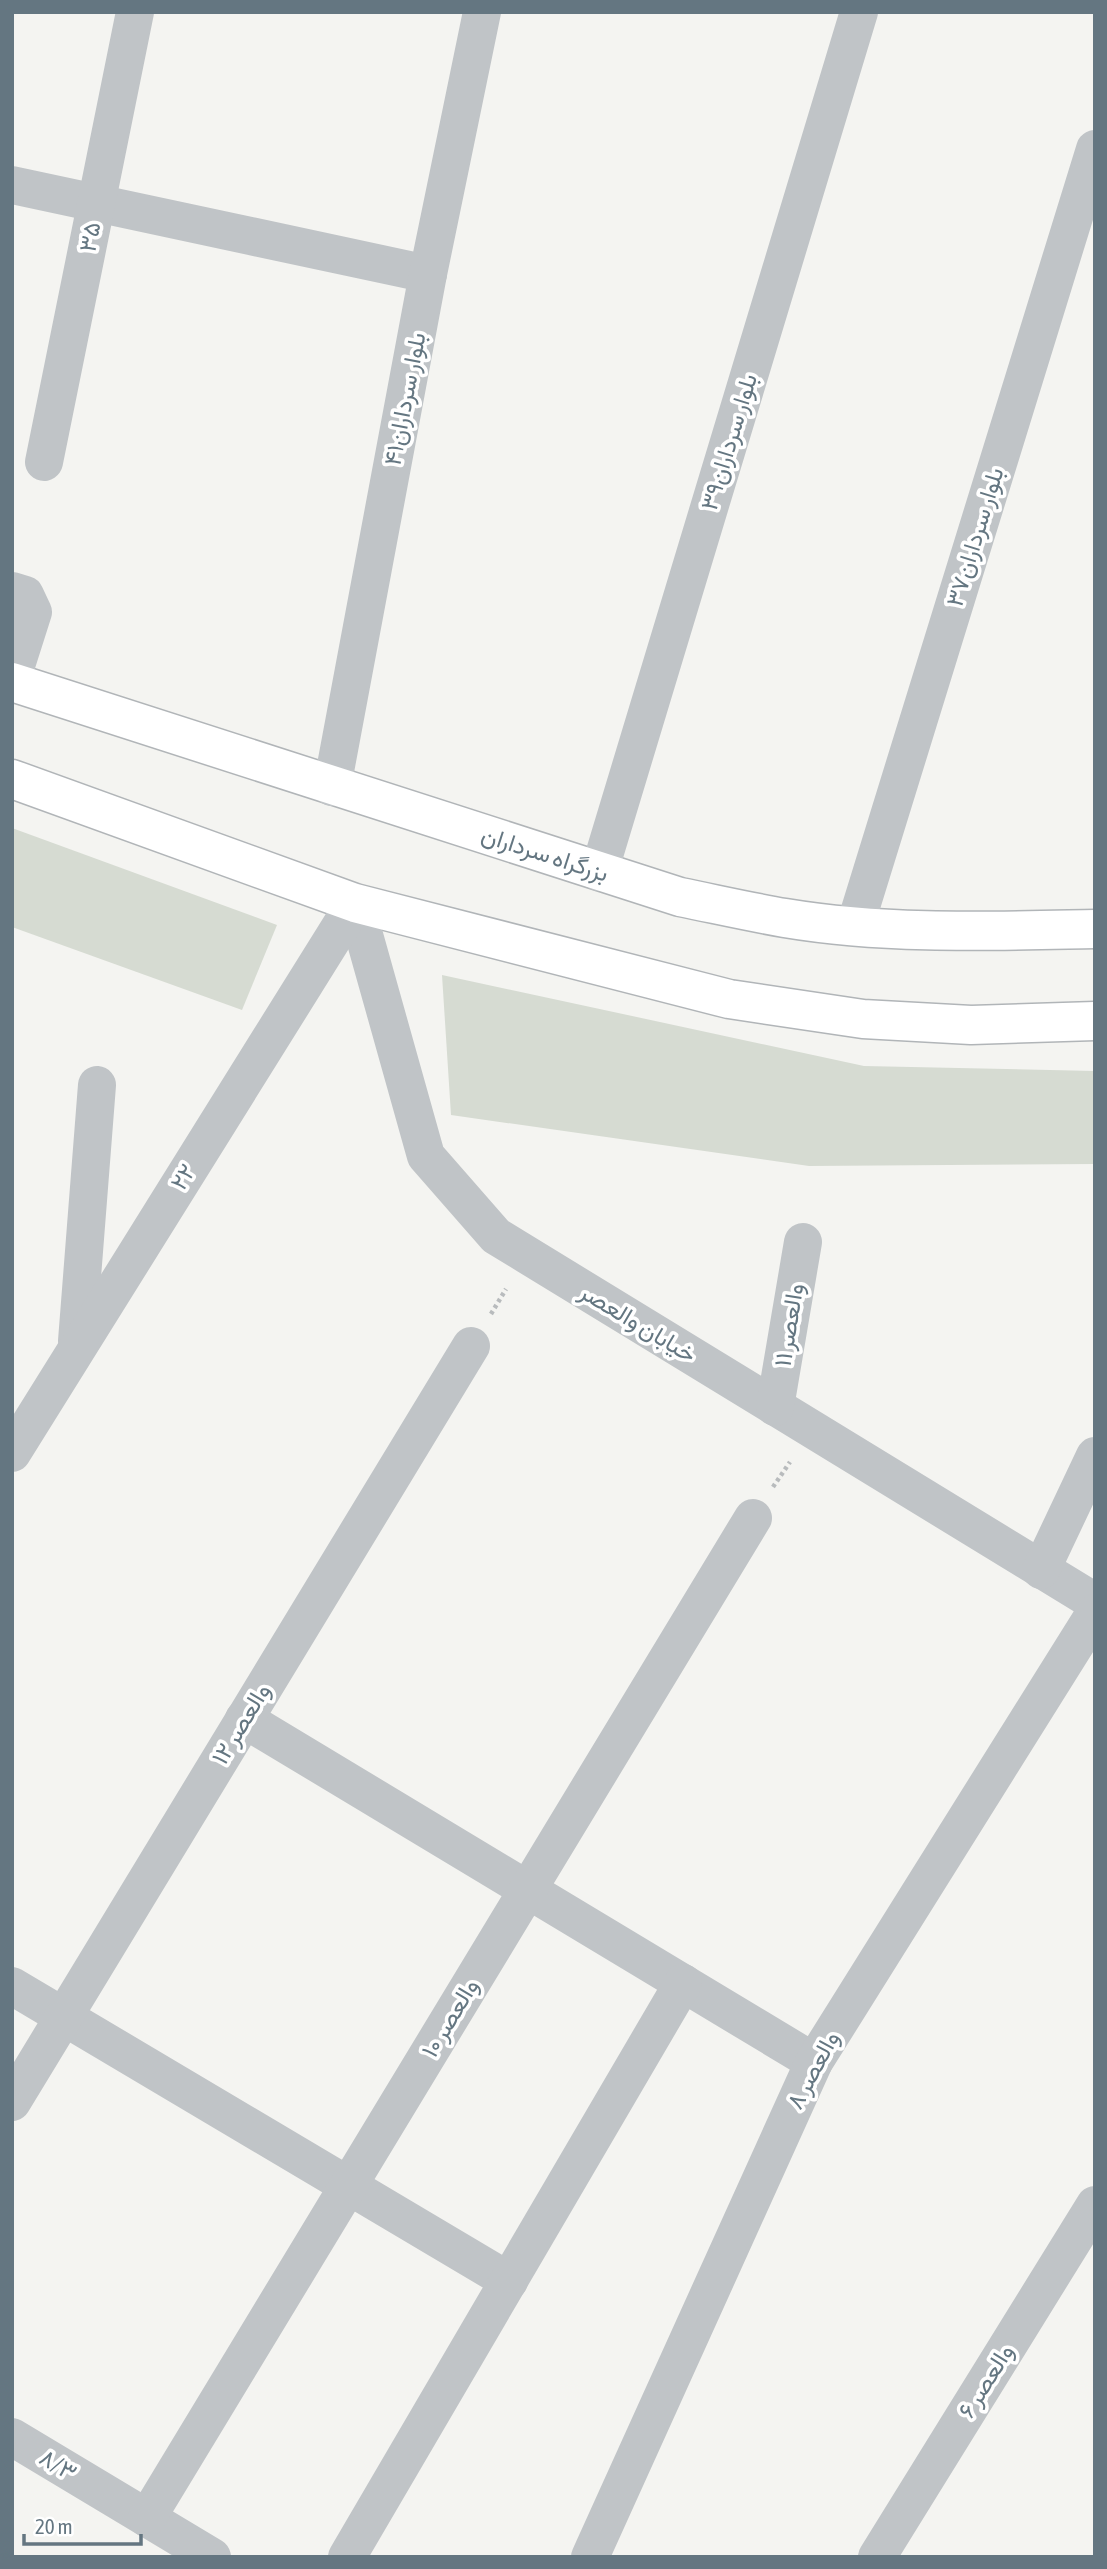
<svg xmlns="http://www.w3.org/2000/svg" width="1107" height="2569" font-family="'Asap Condensed',Vazirmatn,sans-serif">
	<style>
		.green { fill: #d6dbd2 }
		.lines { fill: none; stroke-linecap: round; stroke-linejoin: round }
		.highway-casing { stroke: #b1b5b8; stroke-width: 41 }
		.path { stroke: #b8bbbd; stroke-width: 4.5; stroke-dasharray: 3.5 3.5; stroke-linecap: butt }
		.minor { stroke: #c0c4c7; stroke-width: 38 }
		.highway { stroke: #fff; stroke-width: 38 }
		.labels { text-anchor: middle; stroke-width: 7; stroke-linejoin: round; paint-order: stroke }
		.street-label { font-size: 24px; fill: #647681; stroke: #fff }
	</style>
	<rect width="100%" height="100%" fill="#f4f4f1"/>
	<g class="green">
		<polygon points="12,828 277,925 242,1010 12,927"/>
		<polygon points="442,975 864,1066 1095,1071 1095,1164 809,1166 451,1115"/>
	</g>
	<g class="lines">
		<g class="highway-casing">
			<g id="highway">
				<path d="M12,682L680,897C715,904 750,912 785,918C887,935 992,931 1095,929"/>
				<polyline points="12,779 355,903 729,999 863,1019 971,1025 1095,1021"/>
			</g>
		</g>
		<g class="path">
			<polyline points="491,1314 506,1289"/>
			<polyline points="773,1487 790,1462"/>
		</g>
		<g class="minor">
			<polyline points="12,185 428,274"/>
			<polyline points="44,462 135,12"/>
			<polyline points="12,591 25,595 33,612 12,678"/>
			<polyline points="332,787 428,274 482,12"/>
			<polyline points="599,872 859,12"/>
			<polyline points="355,903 426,1156 496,1236 1095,1602"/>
			<polyline points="855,926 1095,149"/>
			<polyline points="77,1341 97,1085"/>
			<polyline points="775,1407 803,1242"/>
			<polyline points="12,1453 355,903"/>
			<polyline points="1041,1570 1095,1456"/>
			<polyline points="244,1719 814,2062"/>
			<polyline points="12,1986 509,2281"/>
			<polyline points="12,2102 471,1346"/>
			<polyline points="12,2437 212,2557"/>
			<polyline points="147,2518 753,1518"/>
			<polyline points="347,2557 683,1983"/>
			<polyline points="590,2557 814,2062 1095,1613"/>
			<polyline points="877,2557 1095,2205"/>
		</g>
		<use href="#highway" class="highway"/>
	</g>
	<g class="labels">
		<g class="street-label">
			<text transform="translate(90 237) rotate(-79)" y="8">۳۵</text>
			<text transform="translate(405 399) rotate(-79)" y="8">بلوار سرداران۴۱</text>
			<text transform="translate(729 442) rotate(-73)" y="8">بلوار سرداران۳۹</text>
			<text transform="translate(975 537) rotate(-73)" y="8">بلوار سرداران۳۷</text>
			<text transform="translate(545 854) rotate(18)" y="8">بزرگراه سرداران</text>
			<text transform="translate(183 1177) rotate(-58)" y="8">۲۲</text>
			<text transform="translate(638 1323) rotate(31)" y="8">خیابان والعصر</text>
			<text transform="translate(789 1325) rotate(-81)" y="8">والعصر ۱۱</text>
			<text transform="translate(241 1724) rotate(-59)" y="8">والعصر ۱۲</text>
			<text transform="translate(450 2018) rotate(-59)" y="8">والعصر ۱۰</text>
			<text transform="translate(813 2070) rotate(-62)" y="8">والعصر ۸</text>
			<text transform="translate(986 2381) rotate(-58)" y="8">والعصر ۶</text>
			<text transform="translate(58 2465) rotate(31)" y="8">۸/۳</text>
		</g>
	</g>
	<rect width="1107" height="2569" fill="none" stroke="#647681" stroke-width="28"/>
	<path d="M24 2534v10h117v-10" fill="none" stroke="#647681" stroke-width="3.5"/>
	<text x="35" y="2534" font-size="21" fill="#647681" stroke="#ffffff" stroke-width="5" paint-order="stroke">20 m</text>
</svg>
